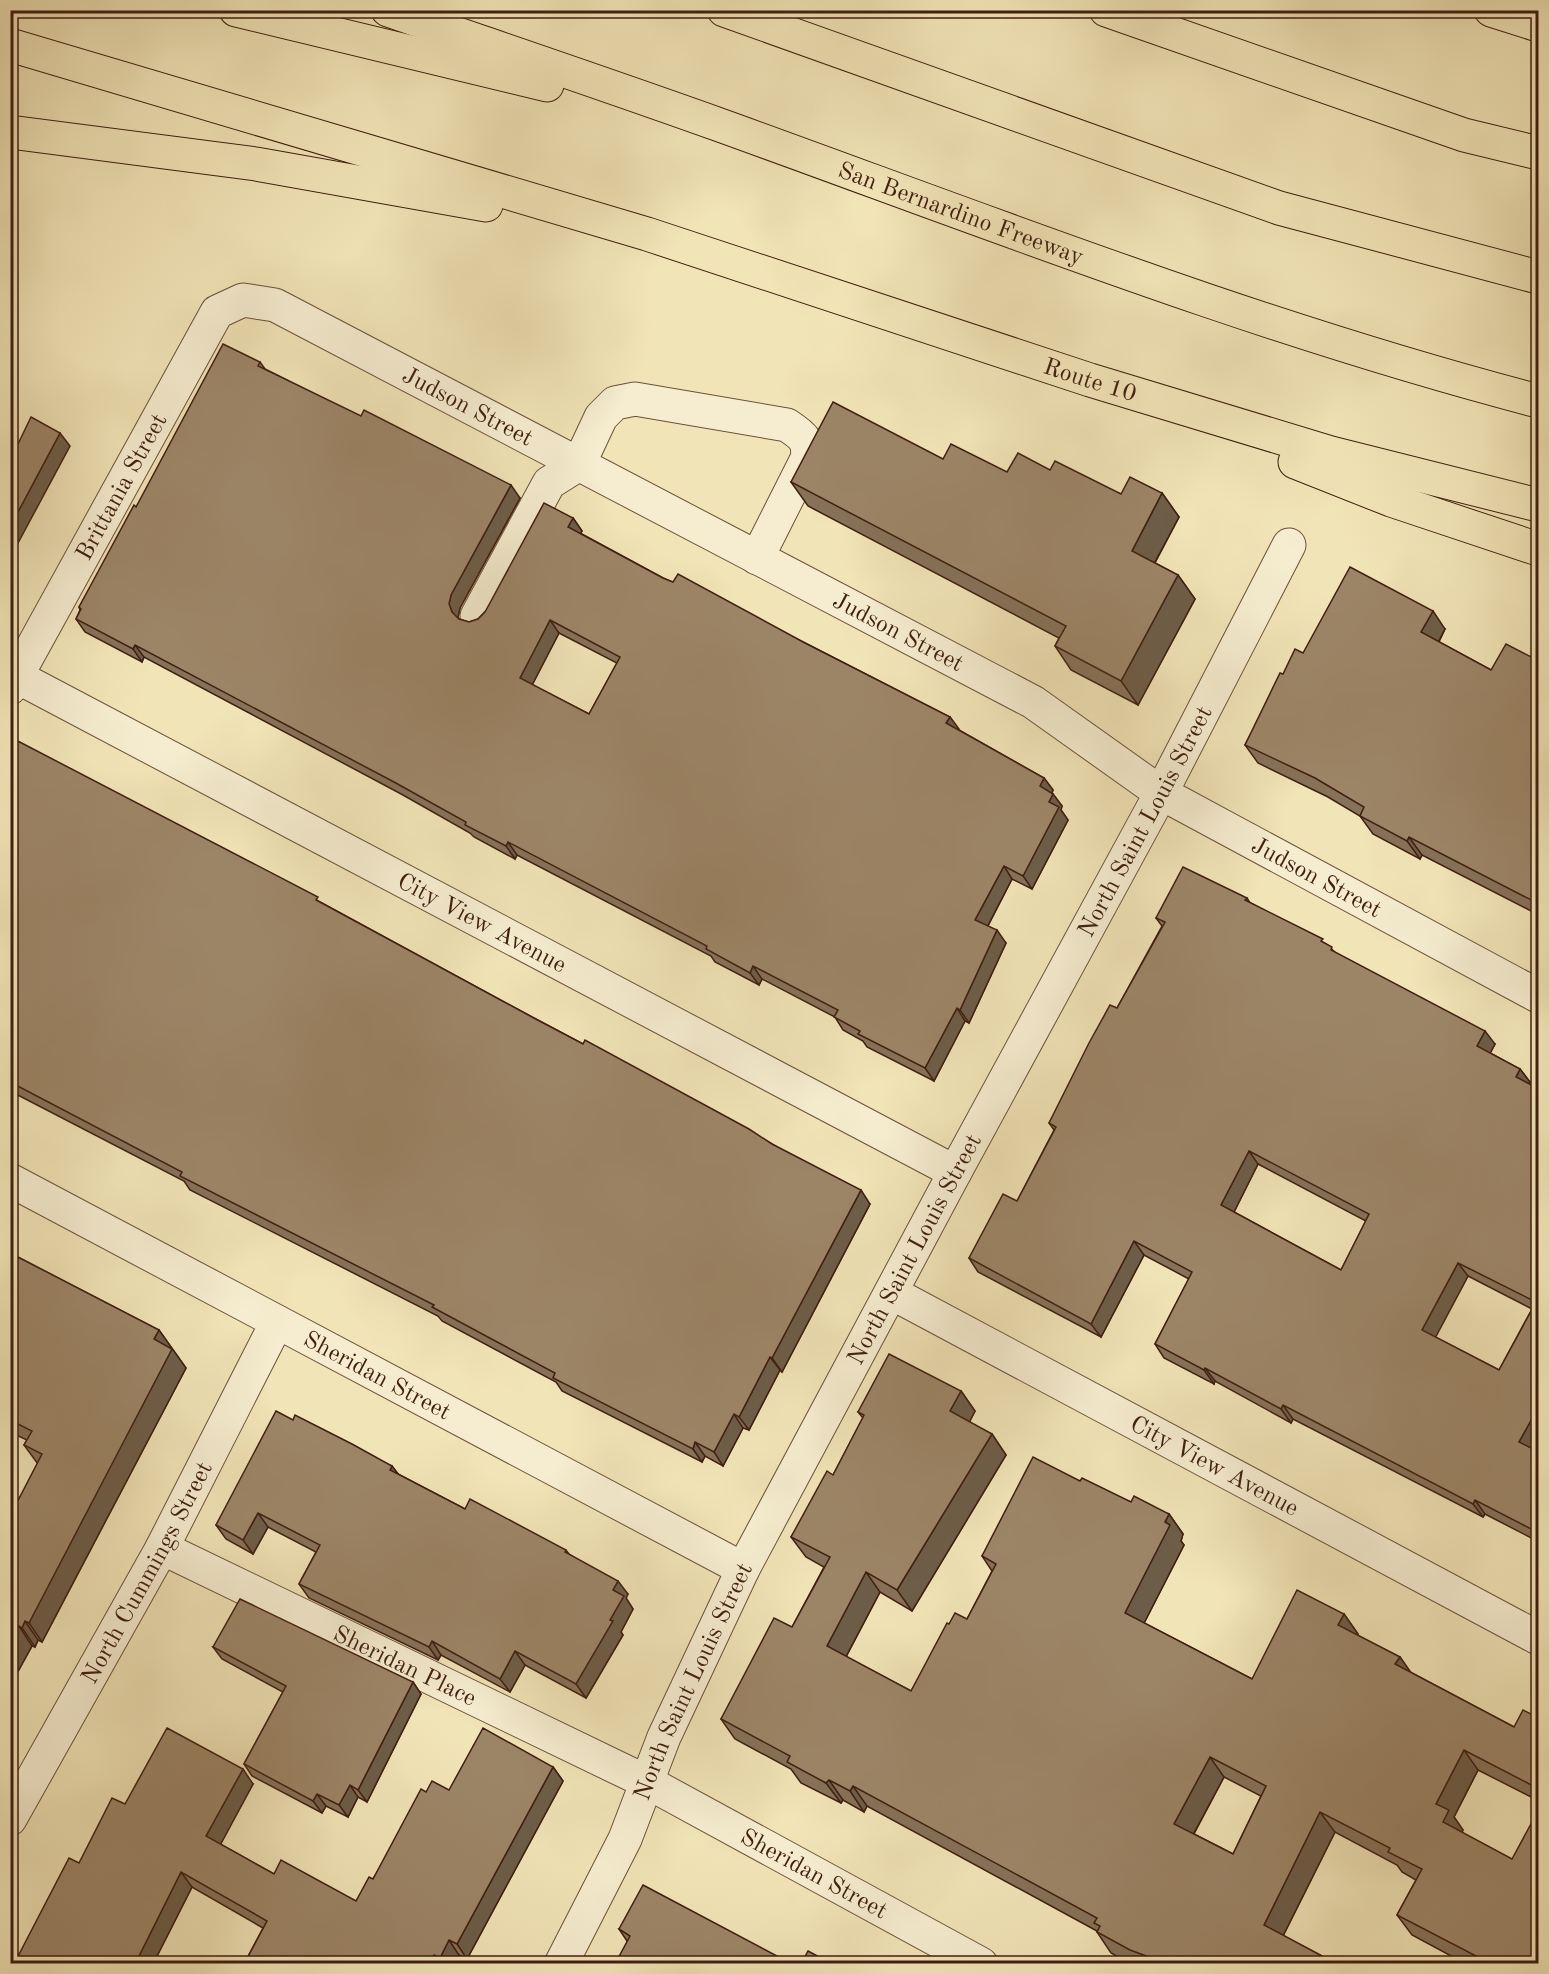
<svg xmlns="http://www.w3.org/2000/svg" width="1549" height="1974" font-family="'Old Standard TT',serif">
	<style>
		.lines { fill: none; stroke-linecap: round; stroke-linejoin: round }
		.minor-casing { stroke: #6c503a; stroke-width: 35 }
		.highway-casing { stroke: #401e11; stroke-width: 35 }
		.minor { stroke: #f6edd0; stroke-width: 33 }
		.highway { stroke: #f1e4b7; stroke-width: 33 }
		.wall { fill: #867259; stroke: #401e11; stroke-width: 1.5; fill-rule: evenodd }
		.shaded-wall { fill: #6d5d48; stroke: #401e11; stroke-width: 1.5 }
		.building { fill: #9c8567; stroke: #401e11; stroke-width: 1.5; fill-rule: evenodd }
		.labels { text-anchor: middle; stroke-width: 6; stroke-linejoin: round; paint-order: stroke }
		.street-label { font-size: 24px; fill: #401e11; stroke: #f6edd0 }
	</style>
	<rect width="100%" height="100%" fill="#f1e4b7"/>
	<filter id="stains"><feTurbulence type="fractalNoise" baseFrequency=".00333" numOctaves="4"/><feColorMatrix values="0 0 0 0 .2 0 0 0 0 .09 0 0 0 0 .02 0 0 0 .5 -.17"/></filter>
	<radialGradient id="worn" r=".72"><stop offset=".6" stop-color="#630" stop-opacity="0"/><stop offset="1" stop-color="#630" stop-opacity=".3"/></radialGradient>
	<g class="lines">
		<g class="minor-casing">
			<g id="minor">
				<path d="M477,616L549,483L579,464L601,417L615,403L635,399L787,425C802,435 810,440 807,459L757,558"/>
				<path id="s1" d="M10,673L955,1172"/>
				<path id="s2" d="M10,688L217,312L243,300L275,305L1033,702L1161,793L1538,996"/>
				<path id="s3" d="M10,1180L743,1569"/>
				<path id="s4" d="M892,1293L1538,1638"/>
				<path id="s5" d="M162,1548L647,1782L981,1964"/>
				<path id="s6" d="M10,1819L162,1548L277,1322"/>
				<path id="s7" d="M561,1964L625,1839L664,1737L743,1569L955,1172L1161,793L1289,545"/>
			</g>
		</g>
		<g class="highway-casing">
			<g id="highway">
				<polyline points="236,10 547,85"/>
				<path id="s8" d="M388,10C498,48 608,85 717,124C989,222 1258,328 1538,401"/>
				<polyline points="724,10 1279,208 1538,277"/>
				<polyline points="1106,10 1464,135 1538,153"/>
				<polyline points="1491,10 1538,25"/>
				<path id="s9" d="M10,45L647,234L1090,380L1331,453L1538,505"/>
				<polyline points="10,132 256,164 486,205"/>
				<polyline points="1295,462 1391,500 1538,549"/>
			</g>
		</g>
		<use href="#minor" class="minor"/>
		<use href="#highway" class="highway"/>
	</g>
	<g class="wall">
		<path d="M260,362L265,369L520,498L460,608L458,617L459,619L469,622L478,619L573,518L582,531L580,533L663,578L805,643L950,717L959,730L1044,778L1053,790L1052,793L1062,806L1061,810L1068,820L1032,889L1012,879L988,926L1006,943L969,1023L965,1021L934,1081L867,1047L863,1041L843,1030L835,1017L762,979L759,985L715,962L711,956L517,855L515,859L474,837L470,833L403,795L144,657L142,662L85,632L76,619L80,610L79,607L136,507ZM559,633L617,663L589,714L532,685Z"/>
		<polygon points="943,459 1007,472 1050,470 1121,494 1162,493 1179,517 1155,563 1178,575 1195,599 1138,705 1071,670 1055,646 1059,638 808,506 791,482"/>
		<polygon points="1445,629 1439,642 1491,670 1539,661 1539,915 1422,855 1420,859 1373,834 1360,816 1328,797 1258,763 1245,745 1283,674 1303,653"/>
		<polygon points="10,741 322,903 532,1017 772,1144 870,1204 782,1372 780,1370 749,1430 743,1428 723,1466 705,1456 702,1462 562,1391 556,1382 442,1321 438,1316 190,1190 184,1181 10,1091"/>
		<path d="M1247,898L1250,903L1326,944L1336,953L1495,1044L1490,1053L1520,1069L1530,1082L1529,1084L1539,1089V1437L1532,1449L1539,1452V1542L1485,1514L1483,1517L1293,1419L1291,1423L1215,1381L1214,1384L1164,1358L1155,1344L1189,1279L1144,1255L1101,1337L978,1272L969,1258L1017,1201L1054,1130L1049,1123L1117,1008L1162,926L1156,918ZM1258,1164L1366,1221L1341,1270L1234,1212ZM1468,1276L1532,1309L1499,1370L1435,1337Z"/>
		<polygon points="10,1253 159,1330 186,1368 42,1642 38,1640 35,1647 32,1646 10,1686 10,1516 38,1464 24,1445 27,1440 10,1432"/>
		<path d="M961,1391L975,1411L969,1422L992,1434L1006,1455L912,1611L880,1592L846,1657L911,1691L949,1624L967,1619L992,1571L982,1556L1080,1481L1131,1502L1169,1514L1183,1534L1181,1541L1184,1545L1144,1623L1252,1679L1344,1614L1358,1634L1357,1635L1400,1657L1410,1672L1514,1727L1539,1714V1801L1478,1770L1454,1817L1463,1830L1462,1832L1539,1964H1466L1412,1935L1397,1915L1416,1880L1402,1872L1397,1865L1335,1832L1283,1936L1337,1964H1131L1111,1953L1097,1932V1931L867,1806L864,1812L843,1800L841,1803L801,1783L791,1769L735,1739L721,1719L792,1627L824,1567L806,1557L791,1537L833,1475L863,1418L858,1412ZM1224,1777L1261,1796L1233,1854L1194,1834Z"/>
		<polygon points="293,1420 392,1466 398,1474 465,1509 566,1550 569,1554 628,1594 626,1598 633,1609 621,1632 623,1635 586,1698 525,1665 510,1692 441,1655 438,1660 309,1598 299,1584 316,1552 268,1527 253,1554 226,1539 216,1525"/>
		<polygon points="213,1647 413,1682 421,1694 367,1802 358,1797 348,1817 326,1806 322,1813 252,1776 244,1764 283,1692 222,1659"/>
		<polygon points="553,1767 563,1781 467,1959 459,1955 455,1964 244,1964 263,1928 192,1887 153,1964 14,1964 79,1863 125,1804 253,1784 220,1844 274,1874 356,1901 373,1879 426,1792 449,1790"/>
		<polygon points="619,1929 792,1964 627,1941"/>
	</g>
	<g class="shaded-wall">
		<polygon points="60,433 70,446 10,558 10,527"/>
		<polygon points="511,485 520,498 460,608 458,617 461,625 452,612 449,604 451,595"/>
		<polygon points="1162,493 1179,517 1148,575 1132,551"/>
		<polygon points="573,518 582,531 577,539 568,527"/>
		<polygon points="1178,575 1195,599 1138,705 1121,681"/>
		<polygon points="1433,611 1445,629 1434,650 1421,632"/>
		<polygon points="550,620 559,633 529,691 520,678"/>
		<polygon points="135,645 144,657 142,662 133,649"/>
		<polygon points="950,717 959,729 955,736 946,723"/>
		<polygon points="1044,778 1053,790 1049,799 1040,786"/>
		<polygon points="1053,794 1062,806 1061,810 1068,820 1032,889 1023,876 1049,802"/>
		<polygon points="1409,837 1422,855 1420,859 1407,841"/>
		<polygon points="508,842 517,855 515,859 506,846"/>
		<polygon points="1004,866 1012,879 984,933 975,920"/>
		<polygon points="997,930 1006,943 969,1023 960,1010"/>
		<polygon points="753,966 762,979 759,985 750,973"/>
		<polygon points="957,1008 965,1021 934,1081 925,1068"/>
		<polygon points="1485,1031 1495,1044 1487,1059 1477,1046"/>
		<polygon points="1520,1069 1530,1082 1526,1091 1516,1077"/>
		<polygon points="1249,1151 1258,1164 1231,1218 1221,1205"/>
		<polygon points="861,1190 870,1204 782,1372 772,1358"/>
		<polygon points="1134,1241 1144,1255 1101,1337 1091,1324"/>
		<polygon points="1539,1256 1539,1277 1532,1268"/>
		<polygon points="1458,1263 1468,1276 1432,1344 1422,1330"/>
		<polygon points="159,1330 186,1368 42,1642 29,1623 154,1339"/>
		<polygon points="770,1357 780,1370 749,1430 739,1417"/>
		<polygon points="1205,1368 1215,1381 1214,1384 1204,1370"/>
		<polygon points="961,1391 975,1411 965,1431 950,1411"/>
		<polygon points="1283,1405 1293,1419 1291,1423 1281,1409"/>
		<polygon points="1539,1406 1539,1437 1529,1455 1519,1442"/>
		<polygon points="734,1414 743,1428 723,1466 714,1452"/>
		<polygon points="992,1434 1006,1455 912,1611 897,1590"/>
		<polygon points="695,1442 705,1456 702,1462 693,1449"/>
		<polygon points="392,1466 402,1479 390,1470"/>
		<polygon points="1475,1500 1485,1514 1483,1517 1473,1504"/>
		<polygon points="258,1513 268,1527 253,1554 243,1540"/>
		<polygon points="1169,1514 1183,1534 1181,1541 1184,1545 1139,1633 1125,1613"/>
		<polygon points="866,1572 880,1592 841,1666 827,1646"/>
		<polygon points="618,1581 628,1594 626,1598 633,1609 621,1632 623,1635 586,1698 576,1684 610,1620 613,1590"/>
		<polygon points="1344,1614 1358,1634 1352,1645 1338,1625"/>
		<polygon points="25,1621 38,1640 35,1647 22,1628"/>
		<polygon points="19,1626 32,1646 10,1686 10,1642"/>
		<polygon points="432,1641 441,1655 438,1660 429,1647"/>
		<polygon points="515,1651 525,1665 510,1692 500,1679"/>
		<polygon points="1400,1657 1414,1677 1395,1664"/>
		<polygon points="413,1682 421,1694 367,1802 358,1790"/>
		<polygon points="1464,1750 1478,1770 1454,1817 1463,1830 1457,1842 1443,1822 1436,1804"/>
		<polygon points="1210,1757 1224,1777 1188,1844 1174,1824"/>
		<polygon points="553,1767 563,1781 467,1959 457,1944"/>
		<polygon points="243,1769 253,1784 217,1851 206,1836"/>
		<polygon points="829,1780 843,1800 841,1803 826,1783"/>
		<polygon points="350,1785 358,1797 348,1817 339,1805"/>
		<polygon points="853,1786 867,1806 864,1812 850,1791"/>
		<polygon points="317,1794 326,1806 322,1813 313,1801"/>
		<polygon points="1320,1812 1335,1832 1278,1946 1264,1925"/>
		<polygon points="181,1872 192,1887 153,1964 135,1964"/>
		<polygon points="449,1940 459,1955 455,1964 444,1964 440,1958"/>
		<polygon points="434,1955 440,1964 430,1964"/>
	</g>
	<g class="building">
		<path d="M223,344L260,362L258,366L361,416L364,410L511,485L451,595L449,604L452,612L459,619L469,622L478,619L485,612L544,503L573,518L568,527L663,578L673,582L678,574L805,643L950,717L946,723L1044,778L1040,786L1053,794L1049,802L1059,807L1023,876L1004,866L975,920L997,930L960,1010L957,1008L925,1068L858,1034L860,1031L834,1017L838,1010L753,966L750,973L706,949L707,946L508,842L506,846L465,825L466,822L394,782L135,645L133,649L76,619L81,609L79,607L134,505L136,507ZM550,620L620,657L589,714L520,678Z"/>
		<polygon points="833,402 943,459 951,444 1007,472 1018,453 1050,470 1055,461 1121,494 1130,477 1162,493 1132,551 1178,575 1121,681 1055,646 1066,626 791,482"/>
		<polygon points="31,417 60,433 10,527 10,440 18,444"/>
		<polygon points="1350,567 1433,611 1421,632 1491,670 1506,644 1539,661 1539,904 1409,837 1407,841 1360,816 1364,807 1315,778 1245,745 1280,673 1283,674 1295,649 1303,653"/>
		<polygon points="12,738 318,897 316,900 532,1017 583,1044 585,1040 749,1129 772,1144 861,1190 772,1358 770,1357 739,1417 734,1414 714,1452 695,1442 693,1449 553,1378 555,1373 432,1307 434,1305 180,1176 182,1172 10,1082 10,741"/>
		<path d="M1183,867L1247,898L1245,900L1323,939L1321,941L1332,947L1331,950L1485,1031L1477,1046L1520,1069L1516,1077L1539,1089V1256L1532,1268L1539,1271V1406L1519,1442L1539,1452V1533L1475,1500L1473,1504L1283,1405L1281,1409L1205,1368L1204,1370L1155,1344L1192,1272L1134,1241L1091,1324L969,1258L1003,1194L1017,1201L1056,1127L1049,1123L1089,1043L1110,1005L1117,1008L1165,922L1156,918ZM1249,1151L1369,1214L1341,1270L1221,1205ZM1458,1263L1536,1302L1499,1370L1422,1330Z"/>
		<polygon points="10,1253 159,1330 154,1339 172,1349 29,1623 25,1621 22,1628 19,1626 10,1642 10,1516 42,1454 24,1445 32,1431 10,1420"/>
		<path d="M889,1354L961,1391L950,1411L992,1434L897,1590L866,1572L827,1646L911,1691L947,1623L949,1624L955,1613L967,1619L996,1564L982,1556L1033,1457L1080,1481L1082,1478L1131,1502L1134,1496L1169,1514L1165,1522L1170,1525L1125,1613L1252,1679L1297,1590L1344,1614L1338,1625L1400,1657L1395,1664L1514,1727L1523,1710L1535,1716L1537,1713L1539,1714V1789L1464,1750L1436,1804L1449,1810L1443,1822L1512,1859L1539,1809V1964H1477L1480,1958L1397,1915L1422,1869L1388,1852L1390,1848L1320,1812L1264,1925L1337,1964H1161L1149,1957L1130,1950L1097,1932L1100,1926L1094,1923L1097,1918L853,1786L850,1791L829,1780L826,1783L787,1762L790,1756L721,1719L774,1618L792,1627L830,1557L791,1537L827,1471L833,1475L864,1415L858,1412ZM1210,1757L1266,1786L1233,1854L1174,1824Z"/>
		<polygon points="276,1411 293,1420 295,1415 352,1444 392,1466 390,1470 465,1509 470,1499 566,1550 565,1552 618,1581 613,1590 624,1596 610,1620 613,1621 576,1684 515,1651 500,1679 432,1641 429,1647 299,1584 320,1545 258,1513 243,1540 216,1525"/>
		<polygon points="240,1599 413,1682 358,1790 350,1785 339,1805 317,1794 313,1801 244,1764 286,1686 213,1647"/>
		<polygon points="167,1728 243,1769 206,1836 274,1874 281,1860 356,1901 369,1877 373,1879 421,1789 426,1792 432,1781 449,1790 483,1728 553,1767 457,1944 449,1940 440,1958 434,1955 430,1964 244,1964 267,1921 181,1872 135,1964 14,1964 69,1858 79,1863 112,1798 125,1804"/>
		<polygon points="643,1885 792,1964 615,1964 630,1936 619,1929"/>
		<polygon points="808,1951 832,1964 801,1964"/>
	</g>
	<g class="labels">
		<g class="street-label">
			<text dy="8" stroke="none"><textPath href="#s8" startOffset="608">San Bernardino Freeway</textPath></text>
			<text dy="8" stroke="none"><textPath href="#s9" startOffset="1131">Route 10</textPath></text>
			<text dy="8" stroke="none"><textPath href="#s2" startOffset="708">Judson Street</textPath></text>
			<text dy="8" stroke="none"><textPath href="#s2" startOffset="230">Brittania Street</textPath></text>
			<text dy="8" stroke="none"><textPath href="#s2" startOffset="1194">Judson Street</textPath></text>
			<text dy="8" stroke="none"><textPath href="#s7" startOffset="1284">North Saint Louis Street</textPath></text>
			<text dy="8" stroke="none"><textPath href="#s2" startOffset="1680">Judson Street</textPath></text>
			<text dy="8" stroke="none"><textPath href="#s1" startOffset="534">City View Avenue</textPath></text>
			<text dy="8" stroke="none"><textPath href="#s7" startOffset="798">North Saint Louis Street</textPath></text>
			<text dy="8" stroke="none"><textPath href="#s3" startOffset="416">Sheridan Street</textPath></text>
			<text dy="8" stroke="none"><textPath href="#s4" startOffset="366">City View Avenue</textPath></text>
			<text dy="8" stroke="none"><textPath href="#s6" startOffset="282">North Cummings Street</textPath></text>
			<text dy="8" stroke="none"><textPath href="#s5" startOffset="270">Sheridan Place</textPath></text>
			<text dy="8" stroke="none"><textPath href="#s7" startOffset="312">North Saint Louis Street</textPath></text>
			<text dy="8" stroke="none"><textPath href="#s5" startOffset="729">Sheridan Street</textPath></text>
		</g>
	</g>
	<rect width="1549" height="1974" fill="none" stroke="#f1e4b7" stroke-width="36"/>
	<rect x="12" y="12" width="1525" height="1950" fill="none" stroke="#401e11" stroke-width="3"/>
	<rect x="18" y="18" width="1513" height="1938" fill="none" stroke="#401e11" stroke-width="1.5"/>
	<rect width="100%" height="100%" filter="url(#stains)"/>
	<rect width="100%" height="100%" fill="url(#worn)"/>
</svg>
